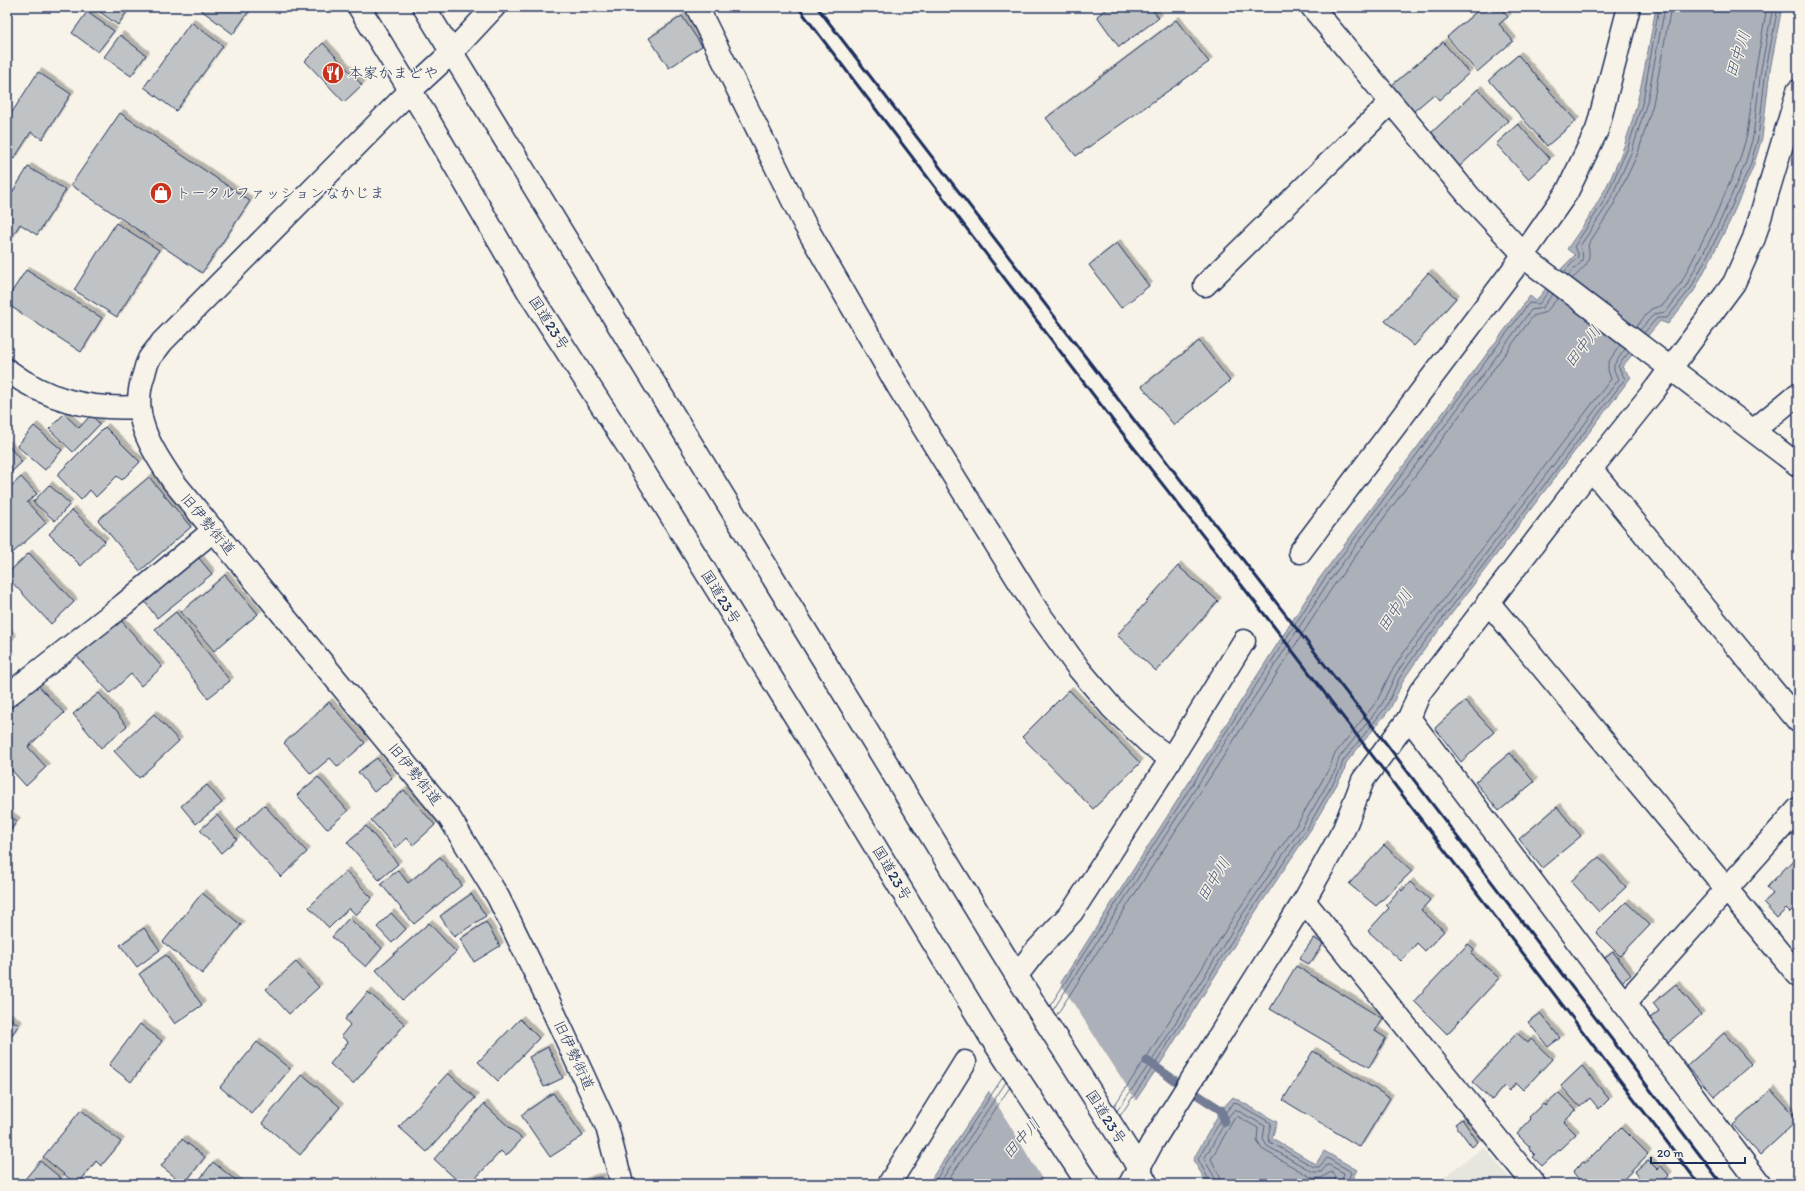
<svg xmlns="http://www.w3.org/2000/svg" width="1805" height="1191" font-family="Itim,'Klee One',sans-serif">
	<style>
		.built { fill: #e6e5de }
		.water { fill: #acb0b9; stroke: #727c95 }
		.pier { fill: #f7f3e8 }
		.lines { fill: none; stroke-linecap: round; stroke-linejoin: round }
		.shore { stroke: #556382; stroke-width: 1 }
		.stream { stroke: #727c95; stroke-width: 9 }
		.building { fill: #c0c3c5; stroke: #1b2f5e; filter: url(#shadow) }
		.minor-casing { stroke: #1b2f5e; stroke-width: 25 }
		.highway-casing { stroke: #1b2f5e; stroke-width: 25 }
		.minor { stroke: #f7f3e8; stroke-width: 22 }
		.highway { stroke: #f7f3e8; stroke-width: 22 }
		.rail { stroke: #1b2f5e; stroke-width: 3 }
		.labels { text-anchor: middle; stroke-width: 3; stroke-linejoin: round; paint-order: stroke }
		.poi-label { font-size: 15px; fill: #1b2f5e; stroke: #f7f3e8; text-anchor: start }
		.street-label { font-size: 15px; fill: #1b2f5e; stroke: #f7f3e8 }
		.water-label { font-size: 16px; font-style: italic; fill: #465679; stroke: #f7f3e8 }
	</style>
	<defs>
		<filter id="shadow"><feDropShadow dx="3.5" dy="-3.5" stdDeviation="0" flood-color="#0004"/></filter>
	</defs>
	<rect width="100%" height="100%" fill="#f7f3e8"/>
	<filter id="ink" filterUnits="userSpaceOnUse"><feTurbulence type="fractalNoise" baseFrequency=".025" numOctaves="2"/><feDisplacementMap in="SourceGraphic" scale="8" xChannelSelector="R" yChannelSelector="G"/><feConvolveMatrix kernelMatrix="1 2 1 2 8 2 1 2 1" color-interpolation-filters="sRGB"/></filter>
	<g filter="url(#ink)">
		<polygon class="built" points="1484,1147 1514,1184 1434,1184"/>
		<g class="water">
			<path d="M1656,7H1782L1770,70L1762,138L1753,167L1729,223L1694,291L1668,324L1660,321L1622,367L1631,377L1421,654L1404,679L1390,709L1346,763L1344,772L1311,829L1250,920L1162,1061L1098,1156L1081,1184H928L1062,981L1319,579L1530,296L1536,301L1562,268L1575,255L1567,249C1578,233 1590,217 1599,200C1634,141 1644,73 1656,7Z"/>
			<polygon points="1233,1097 1277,1122 1272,1138 1316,1164 1324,1151 1357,1170 1349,1184 1208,1184 1193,1160 1221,1110"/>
		</g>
		<polygon class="pier" points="1059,981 1137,1102 1100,1157 1083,1184 1045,1184 988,1089"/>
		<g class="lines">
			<g class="shore">
				<polyline points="1564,272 1578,257 1578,253 1574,247 1604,201 1627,150 1643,101 1659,7"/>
				<path d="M1568,275C1579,263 1587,263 1580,246L1608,204L1632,151L1647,102L1665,7"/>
				<path d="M1572,279C1584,267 1592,264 1588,245L1613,206L1638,153L1653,104L1671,7"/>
				<polyline points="1636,327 1651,309 1663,305 1681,283 1715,216 1739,162 1747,135 1756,68 1767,7"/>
				<polyline points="1640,330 1654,314 1666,312 1686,286 1721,219 1745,164 1753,137 1761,69 1773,7"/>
				<polyline points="1644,333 1657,318 1667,318 1691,288 1725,221 1750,166 1758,138 1766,69 1778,7"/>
				<polyline points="1050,1006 1323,581 1529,303 1539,304 1549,291"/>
				<polyline points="1053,1010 1327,584 1531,310 1542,308 1553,294"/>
				<polyline points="1056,1016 1332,588 1533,316 1546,312 1558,298"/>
				<polyline points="1114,1106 1150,1052 1237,912 1299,821 1330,767 1334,755 1377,701 1391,672 1409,645 1611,379 1608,370 1608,363 1620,345"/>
				<polyline points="1117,1111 1155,1056 1242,915 1304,824 1336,769 1339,758 1382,704 1396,674 1413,649 1619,379 1614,371 1614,365 1625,349"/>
				<polyline points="1120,1116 1159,1058 1246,918 1308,827 1340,771 1343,761 1386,707 1400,677 1417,652 1625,379 1618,366 1629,352"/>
				<polyline points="933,1184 1003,1077"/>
				<polyline points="939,1184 1006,1082"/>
				<polyline points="946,1184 1010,1087"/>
				<polyline points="1211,1184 1198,1159 1225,1113 1234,1102 1271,1123 1268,1137 1270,1142 1314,1167 1319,1167 1327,1158 1350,1171 1351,1173 1346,1184"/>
				<polyline points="1216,1184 1215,1178 1204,1159 1229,1116 1235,1109 1265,1126 1263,1139 1267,1146 1313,1172 1321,1172 1327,1165 1329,1165 1344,1173 1341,1184"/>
				<polyline points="1222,1184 1220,1177 1211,1159 1234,1119 1237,1116 1258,1128 1257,1141 1262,1149 1312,1178 1321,1178 1331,1172 1336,1176 1335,1184"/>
			</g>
			<g class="stream">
				<polyline points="1147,1061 1177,1082"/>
				<polyline points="1196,1094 1221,1110 1225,1122"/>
			</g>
		</g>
		<g class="building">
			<polygon points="93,7 130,7 118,25"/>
			<polygon points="203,7 252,7 233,34 201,10"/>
			<polygon points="1110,7 1150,7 1159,18 1119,47 1097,16"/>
			<polygon points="1482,7 1500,7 1508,17 1499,24 1513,41 1477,72 1447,37"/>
			<polygon points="87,12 114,31 98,52 72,33"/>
			<polygon points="682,16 702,46 669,68 649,38"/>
			<polygon points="1176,20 1209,62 1076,156 1046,118"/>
			<polygon points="191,22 223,46 176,111 144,87"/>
			<polygon points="120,35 146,55 131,76 104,57"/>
			<polygon points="1443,42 1469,73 1439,100 1434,94 1413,112 1391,86"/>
			<polygon points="323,43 362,85 344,102 305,61"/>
			<polygon points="1518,55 1576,121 1547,146 1489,80"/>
			<polygon points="38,72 71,94 42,139 31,132 14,159 7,154 7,120"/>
			<polygon points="1478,89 1508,121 1459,167 1429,135"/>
			<polygon points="120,113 250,201 202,273 71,185"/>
			<polygon points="1518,124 1550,159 1528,179 1496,144"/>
			<polygon points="28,167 66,190 37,235 20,224 7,245 7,201"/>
			<polygon points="116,223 159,250 117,317 74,290"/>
			<polygon points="1117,243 1149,286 1121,308 1089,265"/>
			<polygon points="26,270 102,318 81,352 7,304 7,299"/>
			<polygon points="1428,273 1456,298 1414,346 1385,321"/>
			<polygon points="1199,341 1230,381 1174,425 1142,386"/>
			<polygon points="64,414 79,428 91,415 100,424 73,452 49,429"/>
			<polygon points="34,426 62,450 45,470 17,446"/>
			<polygon points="105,427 140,462 122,480 117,476 96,497 90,490 81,500 57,475"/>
			<polygon points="7,444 22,462 7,476"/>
			<polygon points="21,477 37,494 27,502 46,523 7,558 7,490"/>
			<polygon points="149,477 191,527 140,571 98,520"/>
			<polygon points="49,485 70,504 55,521 33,502"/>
			<polygon points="72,510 105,541 81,566 49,534"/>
			<polygon points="193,551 212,574 157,618 139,594"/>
			<polygon points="29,553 74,602 51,624 7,577 7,574"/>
			<polygon points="1178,566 1218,601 1156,671 1117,635"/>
			<polygon points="225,575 258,614 214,651 181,612"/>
			<polygon points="176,612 230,681 208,698 155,629"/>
			<polygon points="119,618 162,667 141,686 131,674 110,693 76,655"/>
			<polygon points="7,632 13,639 7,644"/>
			<polygon points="33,680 64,713 28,747 46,767 26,786 7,765 7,704"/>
			<polygon points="1069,690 1140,763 1093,809 1022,737"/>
			<polygon points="99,693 127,726 101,748 73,714"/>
			<polygon points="1465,701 1494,732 1461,762 1435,728"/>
			<polygon points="329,702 365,743 338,767 330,758 311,774 284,743"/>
			<polygon points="154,714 179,741 139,778 114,751"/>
			<polygon points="1510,753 1534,782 1499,811 1475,782"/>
			<polygon points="377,758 392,778 374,792 358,772"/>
			<polygon points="318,777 348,811 327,829 297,795"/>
			<polygon points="207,785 222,803 196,824 181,806"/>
			<polygon points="404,790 435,825 413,845 407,838 396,848 371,820"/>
			<polygon points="264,805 307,852 281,877 237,830"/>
			<polygon points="1557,807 1581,836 1542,868 1519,839"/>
			<polygon points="7,814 17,821 7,835"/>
			<polygon points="217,815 237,839 221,853 200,830"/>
			<polygon points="366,826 398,864 379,880 347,842"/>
			<polygon points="1384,845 1412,871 1376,906 1349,884"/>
			<polygon points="1798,855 1798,904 1790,913 1786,909 1777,918 1763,903 1773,894 1767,887"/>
			<polygon points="440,857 462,885 414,924 381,884 398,870 408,883"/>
			<polygon points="1599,857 1626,887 1599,912 1571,881"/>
			<polygon points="346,871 372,898 356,915 349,908 329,928 309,907"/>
			<polygon points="1410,882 1430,900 1421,910 1444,931 1425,951 1417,943 1401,961 1368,931 1389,908 1386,905 1400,889 1402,891"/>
			<polygon points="202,893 241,925 202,974 163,942"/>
			<polygon points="471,894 486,916 454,937 440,916"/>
			<polygon points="1626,902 1650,925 1620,956 1596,932"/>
			<polygon points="391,913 406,929 392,943 377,927"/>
			<polygon points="349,918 382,948 366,967 332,937"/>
			<polygon points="486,922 500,946 474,962 460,939"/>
			<polygon points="429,923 456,952 403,1000 376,970"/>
			<polygon points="144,928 160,950 137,967 120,945"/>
			<polygon points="1314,938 1323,944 1309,965 1299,959"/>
			<polygon points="1468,944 1474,949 1471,954 1499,978 1447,1034 1414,1001"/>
			<polygon points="1613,952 1631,975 1615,987 1597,964"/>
			<polygon points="166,955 202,1005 175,1024 139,974"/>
			<polygon points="296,962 319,987 289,1014 266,989"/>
			<polygon points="1296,966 1383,1019 1375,1031 1386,1038 1369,1067 1270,1009"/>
			<polygon points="1676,984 1701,1015 1662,1047 1643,1024 1659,1011 1653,1003"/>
			<polygon points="368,992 405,1024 353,1084 330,1064 348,1042 341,1036 350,1025 345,1019"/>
			<polygon points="1540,1013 1560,1038 1548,1047 1528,1022"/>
			<polygon points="7,1016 19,1025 7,1041"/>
			<polygon points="520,1019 539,1038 498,1081 478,1062"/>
			<polygon points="140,1024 162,1041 131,1082 109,1065"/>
			<polygon points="1517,1033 1528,1043 1531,1039 1552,1059 1523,1090 1516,1083 1509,1091 1504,1086 1492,1100 1472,1082"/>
			<polygon points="1724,1033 1751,1064 1715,1097 1687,1066"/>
			<polygon points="257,1042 290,1069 252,1114 220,1087"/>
			<polygon points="548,1047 563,1078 544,1087 529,1057"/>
			<polygon points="1313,1051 1390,1098 1360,1147 1283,1100"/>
			<polygon points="1582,1066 1609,1099 1599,1109 1590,1098 1580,1107 1561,1086"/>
			<polygon points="448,1073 475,1098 427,1152 399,1127"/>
			<polygon points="302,1074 340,1107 300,1155 262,1123"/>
			<polygon points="1771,1090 1798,1120 1760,1155 1733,1125"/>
			<polygon points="553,1093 583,1136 550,1157 521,1115"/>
			<polygon points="1559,1093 1576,1110 1564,1122 1576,1134 1542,1166 1533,1157 1535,1155 1529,1149 1530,1147 1517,1134 1531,1119 1529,1117 1543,1104 1545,1106"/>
			<polygon points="484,1104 522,1139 506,1156 501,1151 470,1184 461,1184 434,1159"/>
			<polygon points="81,1110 121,1142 101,1166 96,1161 78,1184 76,1184 43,1157"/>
			<polygon points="1462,1119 1478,1142 1472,1147 1455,1124"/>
			<polygon points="1621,1127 1648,1154 1619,1184 1582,1184 1573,1172 1583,1162 1585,1163"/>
			<polygon points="182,1139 205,1157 184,1184 161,1166"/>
			<polygon points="1648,1160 1657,1169 1661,1166 1669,1175 1659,1184 1645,1184 1634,1172"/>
			<polygon points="40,1161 61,1178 56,1184 21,1184"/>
			<polygon points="213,1162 240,1184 196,1184"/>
			<polygon points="602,1177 602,1184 578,1184 593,1178"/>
		</g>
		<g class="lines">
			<g class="minor-casing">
				<g id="minor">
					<path d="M494,7L452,52L410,91L162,342C158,348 153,353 149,359C147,363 145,369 144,374C129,415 151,448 173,481L449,817L498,897L543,989L607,1127L622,1184"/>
					<polyline points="697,7 805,225 899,388 1038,612 1079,669 1112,708 1149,743 1171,759"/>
					<polyline points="1312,7 1469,196 1533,264 1798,465"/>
					<polyline points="1205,285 1390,103"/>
					<path d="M7,370C47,400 88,410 138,407"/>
					<polyline points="1754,430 1798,394"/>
					<polyline points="1591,469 1798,721"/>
					<polyline points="1300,552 1512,271 1567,192 1597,130 1629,7"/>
					<polyline points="1488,602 1798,975"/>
					<polyline points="7,696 123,605 214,530"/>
					<polyline points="1409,718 1760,1184"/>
					<polyline points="1304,901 1534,1184"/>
					<polyline points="1017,975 1034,953 1072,912 1171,759 1244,641"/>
					<polyline points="1624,1004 1798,809"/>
					<polyline points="889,1184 965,1062"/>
					<polyline points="1130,1184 1152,1143 1304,901 1344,829 1363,780 1409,718 1420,692 1591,469 1656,388 1734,283 1754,238 1798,91"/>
				</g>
			</g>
			<g class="highway-casing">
				<g id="highway">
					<polyline points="359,7 428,119 528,291 636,459 850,805 990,1036 1088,1184"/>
					<polyline points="424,7 1023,986 1132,1157 1147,1184"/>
				</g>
			</g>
			<use href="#minor" class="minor"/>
			<use href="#highway" class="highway"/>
			<g class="rail">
				<polyline points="798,7 1120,430 1272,624 1699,1184"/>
				<polyline points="817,7 1134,420 1388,746 1722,1184"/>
			</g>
		</g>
	</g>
	<defs>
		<g id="restaurant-disc" transform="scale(1.15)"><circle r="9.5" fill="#c8321e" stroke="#f7f3e8"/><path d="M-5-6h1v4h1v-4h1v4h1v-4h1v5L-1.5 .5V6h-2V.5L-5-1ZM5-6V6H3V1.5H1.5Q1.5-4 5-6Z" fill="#fff"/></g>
		<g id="shop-disc" transform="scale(1.15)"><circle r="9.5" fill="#c8321e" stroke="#f7f3e8"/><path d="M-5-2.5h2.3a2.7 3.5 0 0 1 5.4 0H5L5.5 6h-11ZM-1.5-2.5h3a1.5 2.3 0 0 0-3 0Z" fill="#fff"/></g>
	</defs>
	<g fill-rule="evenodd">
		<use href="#restaurant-disc" x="333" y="73"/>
		<use href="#shop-disc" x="161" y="193"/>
	</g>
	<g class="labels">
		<g class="poi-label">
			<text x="348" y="78">本家かまどや</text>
			<text x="176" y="198">トータルファッションなかじま</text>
		</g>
		<g class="street-label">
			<text transform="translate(549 323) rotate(57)" y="5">国道23号</text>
			<text transform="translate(208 524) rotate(50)" y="5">旧伊勢街道</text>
			<text transform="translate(721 597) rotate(58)" y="5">国道23号</text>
			<text transform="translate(415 774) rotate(51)" y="5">旧伊勢街道</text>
			<text transform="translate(892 873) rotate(59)" y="5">国道23号</text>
			<text transform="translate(574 1055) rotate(65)" y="5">旧伊勢街道</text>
			<text transform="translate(1106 1117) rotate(57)" y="5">国道23号</text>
		</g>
		<g class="water-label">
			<text transform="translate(1737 54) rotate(-72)" y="6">田中川</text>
			<text transform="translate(1582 346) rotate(-52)" y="6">田中川</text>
			<text transform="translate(1394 610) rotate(-55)" y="6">田中川</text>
			<text transform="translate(1213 879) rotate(-58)" y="6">田中川</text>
			<text transform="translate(1021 1138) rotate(-48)" y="6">田中川</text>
		</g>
	</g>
	<rect width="1805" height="1191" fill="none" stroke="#f7f3e8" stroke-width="24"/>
	<rect x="12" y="12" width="1781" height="1167" fill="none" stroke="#1b2f5e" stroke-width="1.5" filter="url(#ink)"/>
	<path d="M1651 1157v6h94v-6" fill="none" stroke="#1b2f5e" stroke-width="2"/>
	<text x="1657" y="1157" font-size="12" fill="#1b2f5e" stroke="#f7f3e8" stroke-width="3" paint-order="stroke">20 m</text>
</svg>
